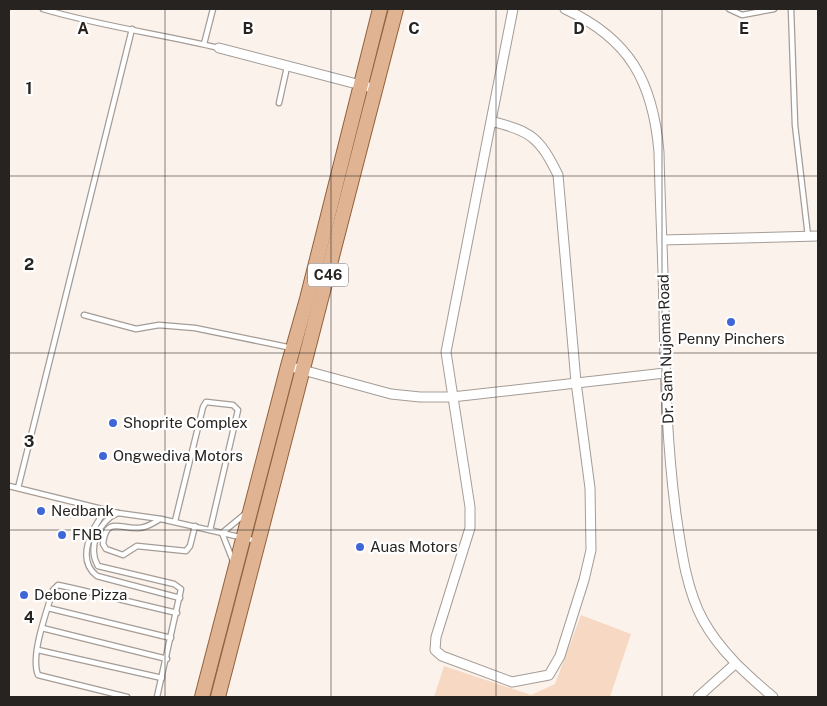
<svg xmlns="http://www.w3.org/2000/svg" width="827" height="706" font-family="'Public Sans',sans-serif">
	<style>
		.garden { fill: #f7d8c3 }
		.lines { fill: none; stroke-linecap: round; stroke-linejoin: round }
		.lane-casing { stroke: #a49c96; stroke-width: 7 }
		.street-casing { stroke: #a49c96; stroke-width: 11 }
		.primary-casing { stroke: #92613c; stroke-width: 16 }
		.lane { stroke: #fff; stroke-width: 4.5 }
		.street { stroke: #fff; stroke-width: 9 }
		.primary { stroke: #e0b493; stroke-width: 14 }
		.grid { fill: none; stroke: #272321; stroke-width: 1; stroke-opacity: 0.55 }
		.poi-dot { fill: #3f67d9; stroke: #fff; stroke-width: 2 }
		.labels { text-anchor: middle; stroke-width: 4.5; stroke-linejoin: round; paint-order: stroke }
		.shield { fill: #fff; stroke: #686564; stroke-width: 1 }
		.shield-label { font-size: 14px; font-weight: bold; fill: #272321 }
		.poi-label { font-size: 15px; fill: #272321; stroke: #fff; text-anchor: start }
		.street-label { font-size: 15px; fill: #272321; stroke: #fff }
		.grid-label { font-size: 16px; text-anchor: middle; font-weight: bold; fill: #272321; stroke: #fff; stroke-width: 4.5; stroke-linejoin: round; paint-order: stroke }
	</style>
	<rect width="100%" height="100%" fill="#fcf2ec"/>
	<polygon class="garden" points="581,615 631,634 610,697 434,697 444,666 531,695 555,684"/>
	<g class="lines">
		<g class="lane-casing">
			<g id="lane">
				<path d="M43,9C100,26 160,34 219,48"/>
				<polyline points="729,9 742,15 774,9"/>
				<polyline points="791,9 795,125 808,236"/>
				<polyline points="204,44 213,9"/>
				<polyline points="279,103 287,67"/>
				<polyline points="84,315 136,329 159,325 195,328 292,348"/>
				<polyline points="9,486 118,513 161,519 257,541"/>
				<polyline points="18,488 132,29"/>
				<path d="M106,510C92,528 75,559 97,576L180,598"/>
				<path d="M118,513C99,521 87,547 98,566L174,584L181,589L157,697"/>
				<path d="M160,519C154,523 146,528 138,528C120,529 106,516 103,544L106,549L123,555L137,546L186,551L190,546L195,526"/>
				<polyline points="175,521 203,407 206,402 233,405 238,410 210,530"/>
				<polyline points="233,561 222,533 245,514"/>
				<polyline points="48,608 171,638"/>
				<polyline points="42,628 167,659"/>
				<polyline points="38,650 162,678"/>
				<path d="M127,697L38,675C30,655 47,611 53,590L58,585L72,588L177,613"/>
			</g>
		</g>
		<g class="street-casing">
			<g id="street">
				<path d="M565,9C630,39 653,82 659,152C660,204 663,257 664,310C665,378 667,446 676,514C681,548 686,589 703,620C720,651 746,674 773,697"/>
				<polyline points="219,48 376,89"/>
				<path d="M491,121L446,352L470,507V528L436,637L435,650L442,656L512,682L549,675L560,656L584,580L591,550L590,488L576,382L558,175C539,137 532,132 491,121L513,9"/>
				<polyline points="662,240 818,236"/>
				<polyline points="288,366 391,394 420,397 452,397 665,373"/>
				<polyline points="698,697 735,664"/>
			</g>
		</g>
		<g class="primary-casing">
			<g id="primary">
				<polyline points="202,697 288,366 307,299 380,9"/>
				<polyline points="218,697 396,9"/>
			</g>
		</g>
		<use href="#lane" class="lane"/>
		<use href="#street" class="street"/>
		<use href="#primary" class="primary"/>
	</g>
	<path class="grid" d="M165,9V697M331,9V697M496,9V697M662,9V697M9,176H818M9,353H818M9,530H818"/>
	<g class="poi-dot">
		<circle cx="731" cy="322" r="5"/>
		<circle cx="113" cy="423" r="5"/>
		<circle cx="103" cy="456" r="5"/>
		<circle cx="41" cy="511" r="5"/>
		<circle cx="62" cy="535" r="5"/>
		<circle cx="360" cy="547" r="5"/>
		<circle cx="24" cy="595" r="5"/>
	</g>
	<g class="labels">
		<rect class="shield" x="308" y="263.5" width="40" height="23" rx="4"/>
		<g class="shield-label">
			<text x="328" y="280">C46</text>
		</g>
		<g class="poi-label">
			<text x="731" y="344" text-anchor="middle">Penny Pinchers</text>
			<text x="123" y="428">Shoprite Complex</text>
			<text x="113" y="461">Ongwediva Motors</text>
			<text x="51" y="516">Nedbank</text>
			<text x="72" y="540">FNB</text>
			<text x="370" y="552">Auas Motors</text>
			<text x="34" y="600">Debone Pizza</text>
		</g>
		<g class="street-label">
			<text transform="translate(666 349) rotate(-92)" y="5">Dr. Sam Nujoma Road</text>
		</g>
	</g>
	<g class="grid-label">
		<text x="83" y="34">A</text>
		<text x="248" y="34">B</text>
		<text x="414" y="34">C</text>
		<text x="579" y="34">D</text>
		<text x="744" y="34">E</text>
		<text x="29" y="94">1</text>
		<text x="29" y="270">2</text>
		<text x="29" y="447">3</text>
		<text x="29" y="623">4</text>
	</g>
	<rect width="827" height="706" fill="none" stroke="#272321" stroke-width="20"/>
</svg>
